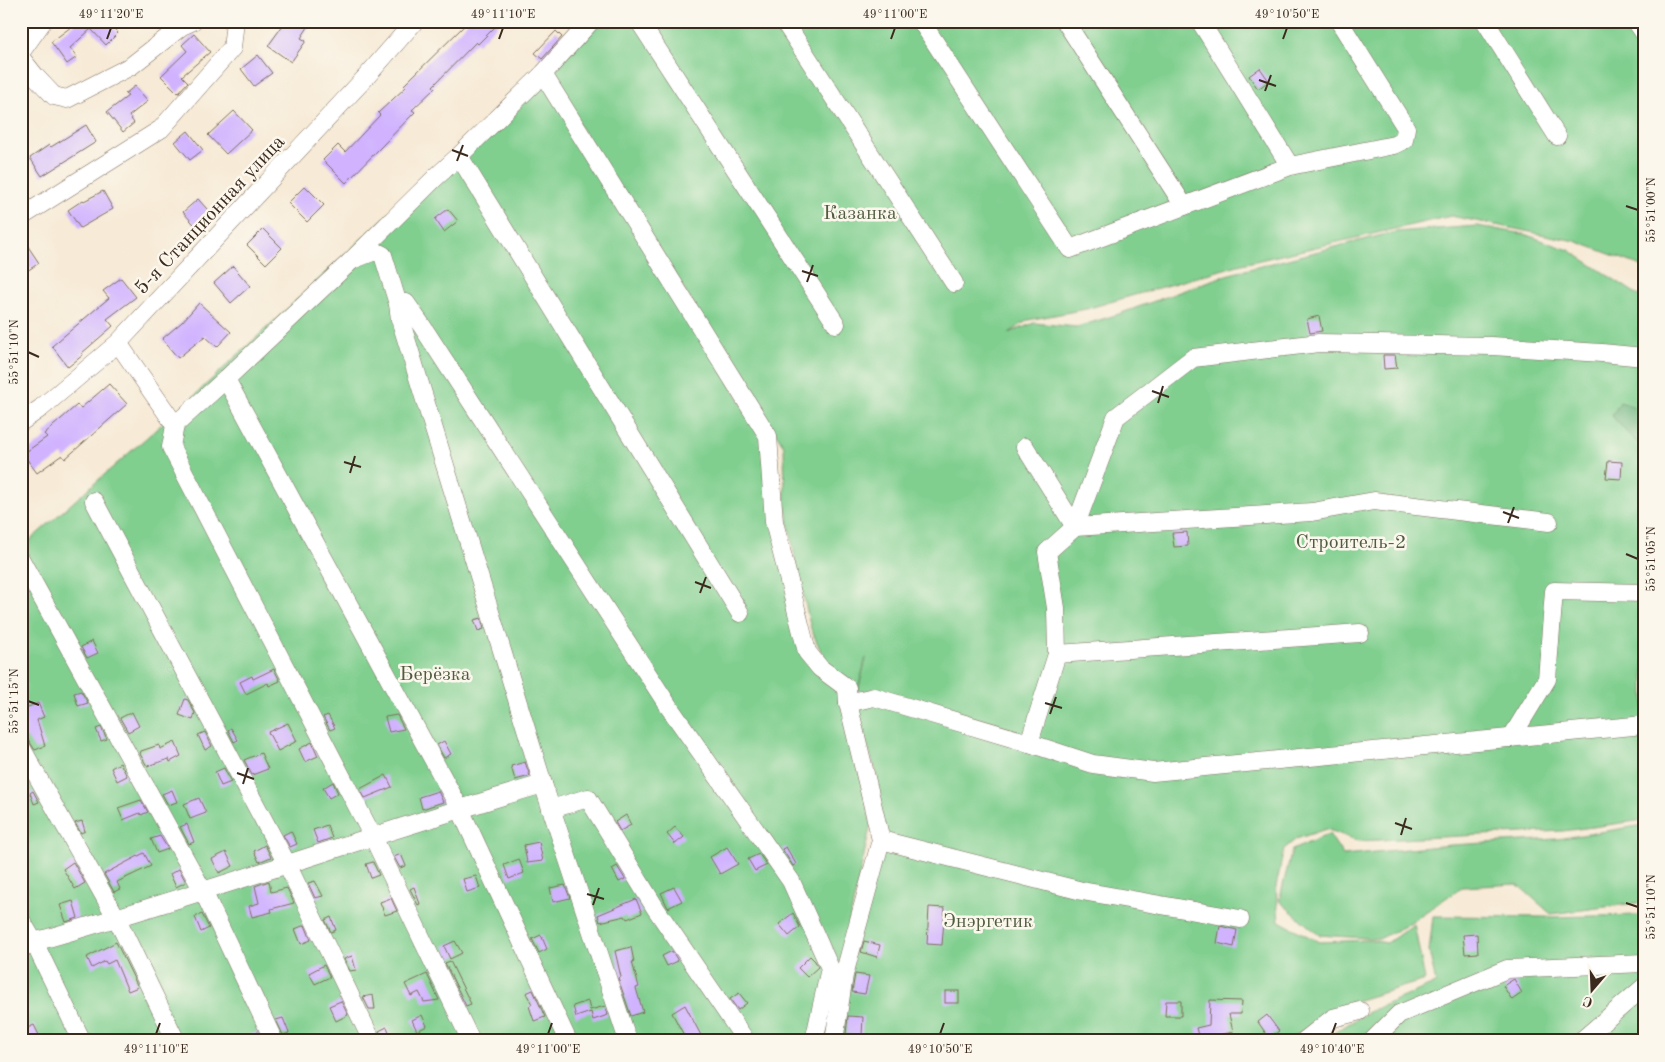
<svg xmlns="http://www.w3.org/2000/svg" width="1665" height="1062" font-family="'Old Standard TT',serif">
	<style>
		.green { fill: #80cf8f; stroke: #5e7c56 }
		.forest { fill: #68b27a; stroke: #526e4c }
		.building { fill: #d0b2ff }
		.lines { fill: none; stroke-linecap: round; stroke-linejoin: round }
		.minor-casing { stroke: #7d6d5e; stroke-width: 19 }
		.minor { stroke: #fff; stroke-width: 18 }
		.ticks { fill: none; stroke: #3b2a1e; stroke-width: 2 }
		.labels { text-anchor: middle; stroke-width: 5; stroke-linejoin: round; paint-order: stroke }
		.park-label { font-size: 20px; fill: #505c40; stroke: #fbf7ec }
		.street-label { font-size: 20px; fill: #3b2a1e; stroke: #fbf7ec }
		.neatline { fill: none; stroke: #3b2a1e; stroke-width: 2 }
		.ticks-label { font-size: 12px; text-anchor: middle; fill: #3b2a1e }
	</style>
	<rect width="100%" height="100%" fill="#fbf7ec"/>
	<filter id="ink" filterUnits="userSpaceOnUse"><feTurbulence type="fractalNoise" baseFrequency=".02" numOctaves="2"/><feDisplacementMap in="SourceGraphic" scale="10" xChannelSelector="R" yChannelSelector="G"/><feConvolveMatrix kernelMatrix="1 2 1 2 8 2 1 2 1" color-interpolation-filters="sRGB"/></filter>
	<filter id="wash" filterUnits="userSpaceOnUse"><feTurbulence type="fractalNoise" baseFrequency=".0096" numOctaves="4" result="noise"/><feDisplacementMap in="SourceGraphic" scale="20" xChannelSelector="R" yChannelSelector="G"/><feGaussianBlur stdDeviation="1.12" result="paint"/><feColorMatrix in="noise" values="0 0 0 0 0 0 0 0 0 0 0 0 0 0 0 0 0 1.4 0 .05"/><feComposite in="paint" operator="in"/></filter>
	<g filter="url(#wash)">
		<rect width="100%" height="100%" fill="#f7ead6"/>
		<g class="green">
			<polygon points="597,21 1644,21 1644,267 1575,241 1451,216 1238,265 1086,309 1028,320 1009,333 1034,323 1077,327 1119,314 1226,275 1346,244 1395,232 1477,226 1524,234 1569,250 1644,299 1644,410 1620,403 1629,435 1644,448 1644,820 1563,831 1359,841 1326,829 1296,839 1284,849 1276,887 1279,921 1319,942 1370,940 1387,943 1414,924 1425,980 1349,1003 1286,1041 841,1041 849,972 883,833 876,771 857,716 859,687 866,658 858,689 829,669 811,629 795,558 785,504 784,446 547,75"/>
			<polygon points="539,73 773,453 777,528 813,660 840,691 871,823 838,973 827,1041 21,1041 21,548 195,395"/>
			<polygon points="1644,825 1644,902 1551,914 1517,884 1462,887 1405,926 1379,939 1319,935 1279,901 1292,850 1329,834 1343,855 1451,845 1557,839"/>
			<polygon points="1644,915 1644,1041 1321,1041 1366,1013 1436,983 1429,951 1433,916 1547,917"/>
		</g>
		<polygon class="forest" points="1620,402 1644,410 1644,448 1629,435 1612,416"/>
		<g id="blocks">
			<g class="building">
				<polygon points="79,21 107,21 118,33 106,45 91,29 70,48 77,57 67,64 51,42"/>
				<polygon points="286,21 312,21 301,38 306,41 291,62 268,46"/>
				<polygon points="469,21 501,21 478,44 476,42 433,86 435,88 412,110 415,112 346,183 323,160 338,145 345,152 380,115 378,113 406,87 404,85"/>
				<polygon points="556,31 562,37 542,59 535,53"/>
				<polygon points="194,34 210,52 182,76 188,82 178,93 161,76 187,51 182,45"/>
				<polygon points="258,55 272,73 254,86 241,69"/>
				<polygon points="1260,68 1269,81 1258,89 1249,76"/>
				<polygon points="135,86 148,101 129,116 134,123 123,132 107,112 128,96 125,94"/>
				<polygon points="234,111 252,130 226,154 208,135"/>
				<polygon points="86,125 96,142 42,176 30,158 49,145 51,147"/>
				<polygon points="188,131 203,150 190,160 175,142"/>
				<polygon points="305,186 324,205 307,222 288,203"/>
				<polygon points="103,191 113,209 80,228 68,210 83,200 84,201"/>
				<polygon points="198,199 215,218 200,231 183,212"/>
				<polygon points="448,209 458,221 444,232 435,219"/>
				<polygon points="263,229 282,248 266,264 247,245"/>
				<polygon points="21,236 39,263 21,275"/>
				<polygon points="233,266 250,286 231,303 214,283"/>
				<polygon points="121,278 136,297 107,319 113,326 82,353 83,355 68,367 52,346 109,298 103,291"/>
				<polygon points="199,303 231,332 217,347 205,336 178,358 162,339 182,322"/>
				<polygon points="1319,316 1322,331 1310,333 1307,319"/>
				<polygon points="1383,355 1395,355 1397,368 1384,369"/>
				<polygon points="109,384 127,404 65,459 62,455 37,473 23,454 47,437 44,434 77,405 81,408"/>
				<polygon points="1608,461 1622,462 1621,479 1606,478"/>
				<polygon points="1187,532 1188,546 1174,547 1172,533"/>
				<polygon points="481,618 484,629 478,631 474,620"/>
				<polygon points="92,641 98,653 87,658 81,647"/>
				<polygon points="274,669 280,681 269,686 268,683 246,694 240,682 252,676 253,679"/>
				<polygon points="81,691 88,703 78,706 74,693"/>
				<polygon points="185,699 188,700 195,713 193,720 179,715"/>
				<polygon points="38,703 44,717 37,720 45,746 35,750 27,738 21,736 21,710"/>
				<polygon points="132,712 139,726 128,732 120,718"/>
				<polygon points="328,715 335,728 330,730 323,717"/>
				<polygon points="397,715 404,729 389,732 385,717"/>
				<polygon points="288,723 297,741 278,751 268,732"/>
				<polygon points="101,727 107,739 101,741 96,729"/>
				<polygon points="231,728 238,740 234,742 228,730"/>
				<polygon points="205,732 212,746 205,750 198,735"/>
				<polygon points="444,741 451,754 444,758 437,745"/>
				<polygon points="175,742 181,756 170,762 169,759 147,766 140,754 141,751 159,745 160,749"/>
				<polygon points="312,742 318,756 305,762 299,749"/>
				<polygon points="261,753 268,769 252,775 244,760"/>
				<polygon points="525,762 530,776 515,780 511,766"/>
				<polygon points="120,763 127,776 117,781 111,768"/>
				<polygon points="224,768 231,782 221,786 215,772"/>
				<polygon points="386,775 392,787 365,798 360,789"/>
				<polygon points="333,782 338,793 329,798 323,788"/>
				<polygon points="172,790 177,802 168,805 162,794"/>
				<polygon points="33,791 39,802 34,804 30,793"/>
				<polygon points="438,791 443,802 422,809 419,797"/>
				<polygon points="199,798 206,813 190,819 184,804"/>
				<polygon points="141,800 148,812 141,815 140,813 123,820 118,808"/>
				<polygon points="626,815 631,825 620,831 615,822"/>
				<polygon points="82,821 85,831 81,833 75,823"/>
				<polygon points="187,824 194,842 189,844 180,827"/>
				<polygon points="327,825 332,838 318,843 313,830"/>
				<polygon points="675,827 684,837 675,844 667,834"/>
				<polygon points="291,831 297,844 290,847 283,835"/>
				<polygon points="160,836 168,849 157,853 151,839"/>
				<polygon points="539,842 543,861 527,863 524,845"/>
				<polygon points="265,845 271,857 259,862 254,851"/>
				<polygon points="727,847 738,864 720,874 710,857"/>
				<polygon points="786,847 796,864 793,866 782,849"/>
				<polygon points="226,852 233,866 219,873 212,859"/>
				<polygon points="144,853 151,866 117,882 120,889 114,892 104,874"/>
				<polygon points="401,854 406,866 400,868 394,857"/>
				<polygon points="759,854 767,865 755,871 748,859"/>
				<polygon points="519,859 524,873 509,879 504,865"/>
				<polygon points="73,862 85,883 75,889 63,869"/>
				<polygon points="373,862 379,875 371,878 366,864"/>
				<polygon points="617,866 625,879 619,882 612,869"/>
				<polygon points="179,869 186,882 176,887 170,874"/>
				<polygon points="476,876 480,888 467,892 463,879"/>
				<polygon points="269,881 271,892 287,888 294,903 271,909 272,912 252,917 249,906 259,903 255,886"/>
				<polygon points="315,881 323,896 315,898 308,883"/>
				<polygon points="565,885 570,898 553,902 550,888"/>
				<polygon points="414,887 420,904 418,905 410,889"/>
				<polygon points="674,887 682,901 668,908 661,893"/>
				<polygon points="391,898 397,911 385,915 380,902"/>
				<polygon points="636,899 642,913 627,919 625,916 600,922 598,915"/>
				<polygon points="73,901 78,918 66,922 60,905"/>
				<polygon points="929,907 945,908 942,945 927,944"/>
				<polygon points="793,913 800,927 789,936 779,924"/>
				<polygon points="202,914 209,928 201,932 195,917"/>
				<polygon points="331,917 336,930 331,932 325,920"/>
				<polygon points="305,925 311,940 301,944 295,929"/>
				<polygon points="1220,926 1237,930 1234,947 1217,943"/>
				<polygon points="1477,934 1478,953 1465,954 1463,935"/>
				<polygon points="541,935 547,949 539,953 532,939"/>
				<polygon points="455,941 462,953 450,959 444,946"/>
				<polygon points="864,941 880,945 877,957 861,952"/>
				<polygon points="116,942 138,987 128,991 115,960 107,964 105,961 92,968 87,957"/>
				<polygon points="631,947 634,962 632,962 639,987 636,988 643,1012 631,1016 618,978 621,977 615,951"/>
				<polygon points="672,951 678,961 667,966 662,956"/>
				<polygon points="352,956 356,970 350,971 344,959"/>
				<polygon points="810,956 815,961 818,967 807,977 798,968"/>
				<polygon points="450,961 471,1004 466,1006 445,963"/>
				<polygon points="324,965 330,977 315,984 309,973"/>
				<polygon points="427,974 439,1000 424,1002 419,992 411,996 405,984"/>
				<polygon points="855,974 869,976 865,994 852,992"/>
				<polygon points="1514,979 1522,993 1512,1000 1503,986"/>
				<polygon points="533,990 545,1017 534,1021 529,1006 532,1004 526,993"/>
				<rect x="945" y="991" width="14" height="12"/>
				<polygon points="739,993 747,1003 738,1010 730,999"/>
				<polygon points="373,995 375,1009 369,1009 363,997"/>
				<polygon points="1210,1000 1242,1001 1241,1014 1229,1014 1233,1032 1199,1039 1196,1028 1209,1025"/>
				<polygon points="341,1001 348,1015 336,1021 329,1006"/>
				<polygon points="588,1001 590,1010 605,1006 608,1015 593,1020 591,1012 576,1017 573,1006"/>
				<polygon points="1166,1001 1181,1001 1181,1016 1165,1016"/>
				<polygon points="685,1005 704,1041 687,1041 672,1013"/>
				<polygon points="422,1015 427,1026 417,1031 412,1020"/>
				<polygon points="1267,1015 1279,1031 1269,1038 1258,1022"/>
				<polygon points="848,1016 863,1017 862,1035 846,1034"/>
				<polygon points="283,1018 289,1033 283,1035 276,1020"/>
				<polygon points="34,1025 40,1037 32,1041 24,1041 21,1031"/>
				<polygon points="387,1027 393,1041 382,1041 379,1031"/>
				<polygon points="258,1032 262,1041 237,1041 237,1040"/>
			</g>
		</g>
	</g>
	<g filter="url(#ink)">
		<use href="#blocks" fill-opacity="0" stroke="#7d6d5e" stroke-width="1"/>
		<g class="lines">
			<g class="minor-casing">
				<g id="minor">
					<polyline points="639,21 836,324"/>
					<polyline points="784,21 954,283"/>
					<polyline points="921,21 1070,249 1290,166 1394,145 1404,140 1406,128 1339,21"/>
					<polyline points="1065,21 1184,206"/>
					<polyline points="1200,21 1290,166"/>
					<polyline points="1485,21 1557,136"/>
					<polyline points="1636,21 1644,33"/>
					<polyline points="21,52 43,21"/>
					<polyline points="21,58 36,77 54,96 67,99 131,66 182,26 193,21"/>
					<polyline points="543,74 768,436 774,522 807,652 820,668 847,688 848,703 881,840 844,975 834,1041"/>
					<polyline points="459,156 740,613"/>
					<polyline points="21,217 161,129 232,48 235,21"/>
					<polyline points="352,260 375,251 383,255 398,304 400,319 543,784 628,1041"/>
					<polyline points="398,304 406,303 422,326 669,707 791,881 830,968 814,1041"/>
					<polyline points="118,343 175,425 226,379 352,260 435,178 459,156 543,74 591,21"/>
					<polyline points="226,379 460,809 568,1041"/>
					<polyline points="21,422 41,408 118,343 366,77 415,21"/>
					<polyline points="175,425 171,447 373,837 471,1041"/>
					<polyline points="1025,447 1075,527 1312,512 1374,501 1549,522"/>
					<polyline points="94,501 287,864 372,1041"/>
					<polyline points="21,560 203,891 274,1041"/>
					<polyline points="1057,654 1360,633"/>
					<polyline points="848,703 874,697 1029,743 1093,764 1153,772 1644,725"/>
					<polyline points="1511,738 1547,679 1554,591 1644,593"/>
					<polyline points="1029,743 1057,654 1056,608 1047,552 1075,527 1116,417 1193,358 1319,343 1492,346 1602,353 1644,357"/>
					<polyline points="21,747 117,919 176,1041"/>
					<polyline points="551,809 588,798 656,909 746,1041"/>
					<polyline points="881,840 1082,891 1240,919"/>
					<polyline points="21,920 34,942 82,1041"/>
					<path d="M21,948L34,942C205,894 372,834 543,784"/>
					<polyline points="1304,1041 1333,1018 1360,1011"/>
					<polyline points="1372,1041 1399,1014 1507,969 1644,963"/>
					<polyline points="1581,1041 1644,987"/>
				</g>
			</g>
			<use href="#minor" class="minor"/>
		</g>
	</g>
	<path class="ticks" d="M107,39L111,28M499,39L503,28M891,39L895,28M1283,39L1287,28M1259,80L1276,86M1265,91L1271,75M452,150L468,156M457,161L463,145M1626,206L1638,210M802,271L818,276M807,282L813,265M28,352L39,357M1152,391L1169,397M1158,403L1163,386M344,462L361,467M350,473L355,456M1503,512L1519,518M1508,523L1514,507M1626,554L1638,559M695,582L711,588M700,593L706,577M28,701L39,705M1045,703L1062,708M1050,714L1056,697M237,773L254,779M243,784L248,768M1395,823L1412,829M1401,835L1406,818M587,894L604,899M1626,903L1638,907M593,905L599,888M156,1034L160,1023M548,1034L552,1023M940,1034L944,1023M1332,1034L1336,1023"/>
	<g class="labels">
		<g class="park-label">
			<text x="860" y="219">Казанка</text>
			<text x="1351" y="548">Строитель-2</text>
			<text x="435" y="680">Берёзка</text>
			<text x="988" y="927">Энэргетик</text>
		</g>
		<g class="street-label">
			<text transform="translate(209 214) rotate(-47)" y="7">5-я Станционная улица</text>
		</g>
	</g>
	<rect width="1665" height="1062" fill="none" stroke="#fbf7ec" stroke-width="55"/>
	<g transform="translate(1592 990) rotate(199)" stroke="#fbf7ec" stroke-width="4" paint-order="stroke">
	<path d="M0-4L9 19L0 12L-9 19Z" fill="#3b2a1e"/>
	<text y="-8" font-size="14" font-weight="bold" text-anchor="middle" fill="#3b2a1e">С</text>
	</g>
	<rect x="28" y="28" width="1610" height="1006" class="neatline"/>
	<g class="ticks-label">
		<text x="111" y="18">49°11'20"E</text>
		<text x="503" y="18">49°11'10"E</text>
		<text x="895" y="18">49°11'00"E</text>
		<text x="1287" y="18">49°10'50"E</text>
		<text transform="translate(1651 210) rotate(-90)" y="4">55°51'00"N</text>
		<text transform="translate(14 352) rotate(-90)" y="4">55°51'10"N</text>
		<text transform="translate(1651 559) rotate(-90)" y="4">55°51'05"N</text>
		<text transform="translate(14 701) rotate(-90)" y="4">55°51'15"N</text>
		<text transform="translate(1651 907) rotate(-90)" y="4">55°51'10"N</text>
		<text x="156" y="1053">49°11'10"E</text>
		<text x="548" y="1053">49°11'00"E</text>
		<text x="940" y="1053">49°10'50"E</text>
		<text x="1332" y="1053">49°10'40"E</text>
	</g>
</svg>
